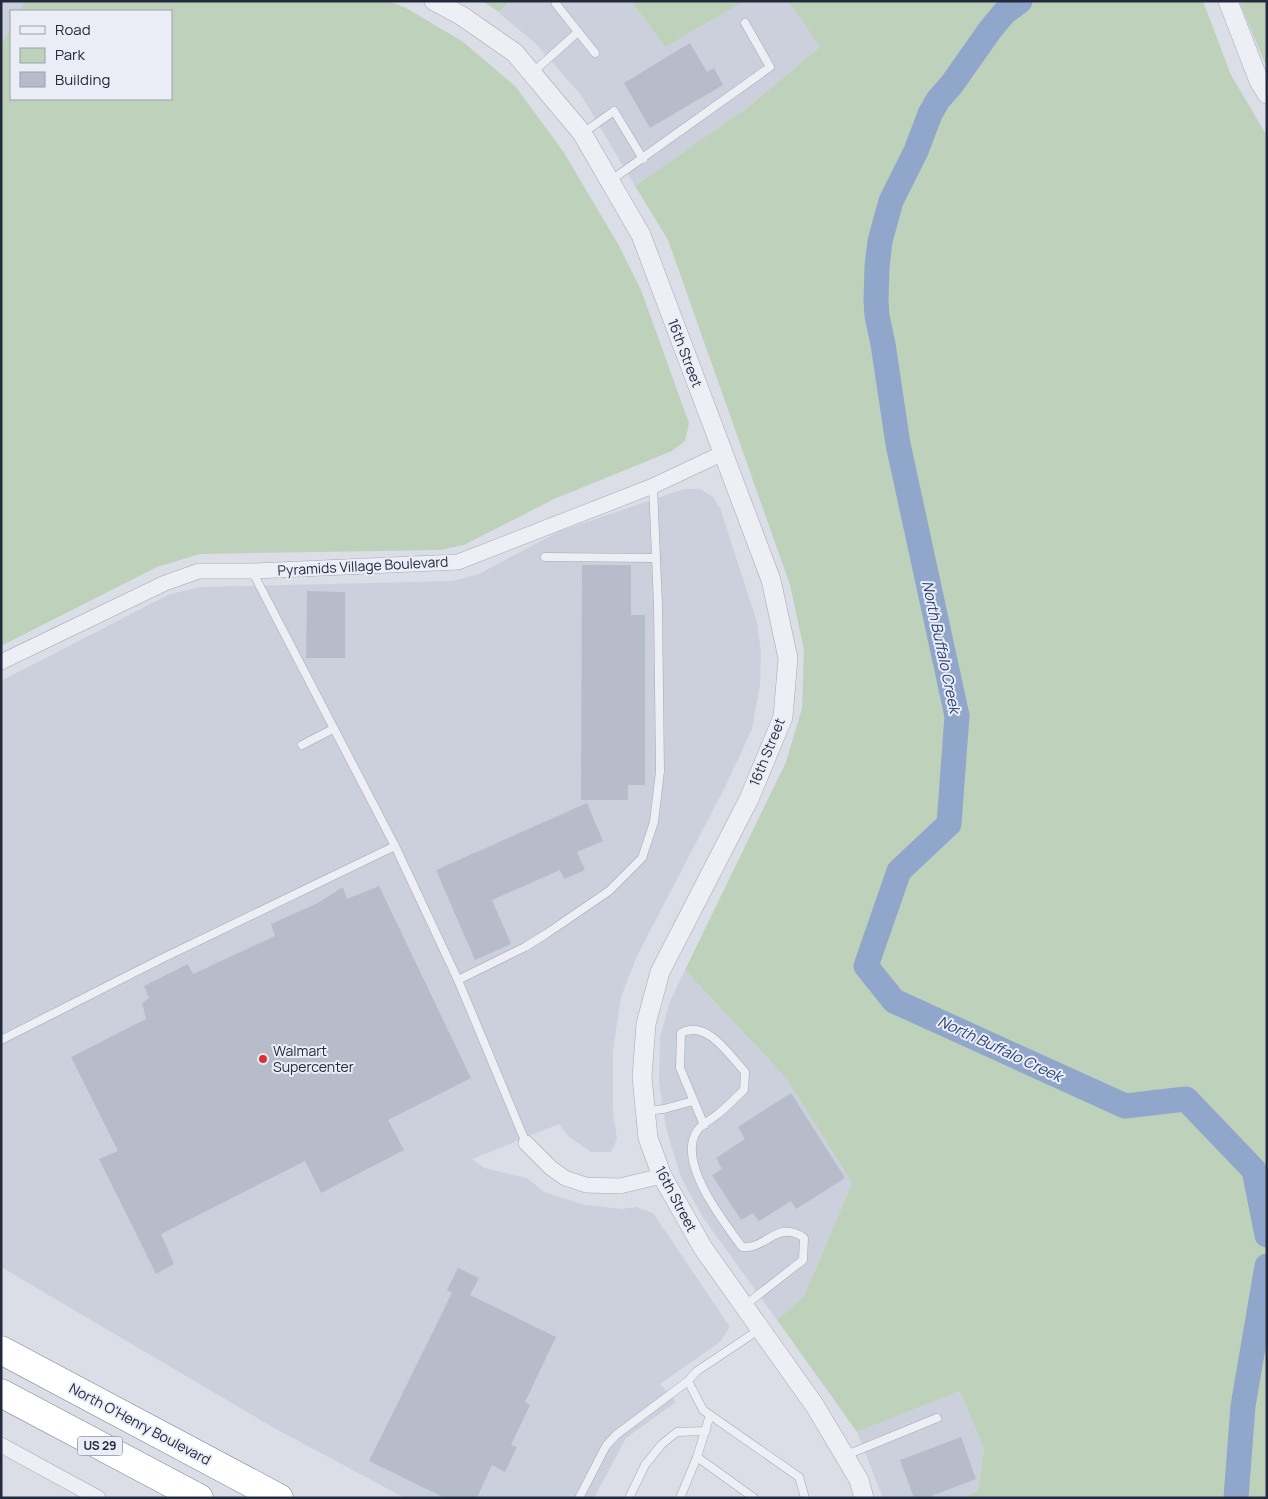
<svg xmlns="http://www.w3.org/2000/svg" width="1268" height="1499" font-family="Manrope,sans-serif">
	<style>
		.built { fill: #ccd0dc }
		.green { fill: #bed2bb }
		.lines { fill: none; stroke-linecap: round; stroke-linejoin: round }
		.river { stroke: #91a6cb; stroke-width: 25 }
		.building { fill: #b7bcca }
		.service-casing { stroke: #a4a8b4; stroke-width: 9 }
		.minor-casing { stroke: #a4a8b4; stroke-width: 16 }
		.tertiary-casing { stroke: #a4a8b4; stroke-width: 20 }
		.motorway-casing { stroke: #81899f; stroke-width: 29 }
		.service { stroke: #edeff5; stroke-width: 8 }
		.minor { stroke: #edeff5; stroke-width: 15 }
		.tertiary { stroke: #edeff5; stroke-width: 19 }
		.motorway { stroke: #fff; stroke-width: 28 }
		.poi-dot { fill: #da3135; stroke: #eaedf5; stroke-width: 2 }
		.labels { text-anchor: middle; stroke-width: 4; stroke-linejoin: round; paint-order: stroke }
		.shield { fill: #eaedf5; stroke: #5f6475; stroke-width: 1 }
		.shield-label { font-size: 12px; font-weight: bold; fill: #242a3e }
		.street-label { font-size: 14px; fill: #242a3e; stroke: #eaedf5 }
		.poi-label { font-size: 14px; fill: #242a3e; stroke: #eaedf5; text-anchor: start }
		.water-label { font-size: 15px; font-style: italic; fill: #2a4275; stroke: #eaedf5 }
	</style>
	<rect width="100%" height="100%" fill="#dbdee7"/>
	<g class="built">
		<polygon points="1,1 25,1 19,11 11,11 11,27 1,46"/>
		<polygon points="511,1 631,1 665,47 745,1 788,1 820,47 748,107 635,186 581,95 535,43 499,13"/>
		<polygon points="684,489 700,489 713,497 720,508 757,622 761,653 760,685 752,729 726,785 637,956 621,997 613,1050 613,1111 617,1139 611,1152 591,1152 568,1136 559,1124 472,1159 484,1168 527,1178 544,1192 585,1205 622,1209 636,1207 653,1213 730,1327 720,1342 660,1384 676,1402 626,1438 594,1498 405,1498 276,1429 1,1267 1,681 168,595 199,587 453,581 479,574 560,531"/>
		<polygon points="685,970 787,1079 852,1183 804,1296 777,1320 702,1216 680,1175 666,1128 659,1082 660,1037 670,1001"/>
		<polygon points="960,1391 984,1449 978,1491 959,1498 883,1498 857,1432"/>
	</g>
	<g class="green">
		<polygon points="25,1 389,1 406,8 462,41 515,86 563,151 618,244 641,290 689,423 685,441 672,451 554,499 464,545 440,550 200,554 157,567 1,646 1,46 11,27 11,99 171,99 171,11 19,11"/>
		<polygon points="482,1 511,1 499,12"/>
		<polygon points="631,1 745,1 665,47"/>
		<polygon points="788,1 1203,1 1231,75 1267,136 1267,1498 959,1498 978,1491 984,1449 960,1391 857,1432 777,1320 804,1296 852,1183 787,1079 685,970 786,762 802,708 804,650 790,585 668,240 635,186 748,107 820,47"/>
		<polygon points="1239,1 1267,1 1267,68"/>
	</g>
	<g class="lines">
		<g class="river">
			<polyline points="1020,1 1004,13 990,30 952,84 938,100 930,114 916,151 891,201 880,241 877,267 876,300 877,316 883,344 898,444 957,716 949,824 899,871 866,966 894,1001 1125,1106 1186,1099 1254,1170 1267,1235"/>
			<polyline points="1236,1498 1243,1406 1267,1266"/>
		</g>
	</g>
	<g class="building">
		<polygon points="690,43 707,72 714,68 723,85 650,128 624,83"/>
		<polygon points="582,565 631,565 631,615 645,615 645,785 628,785 628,800 581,800"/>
		<polygon points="307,591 345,592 345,658 306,658"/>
		<polygon points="587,803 603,841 577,852 585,870 564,879 560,870 492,900 511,944 475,960 436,870"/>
		<polygon points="379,886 471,1078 388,1120 404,1150 321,1193 305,1161 161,1234 174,1264 156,1274 99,1159 118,1151 71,1057 146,1019 142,1003 149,998 144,986 188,964 193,974 275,936 271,924 318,903 343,887 347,899"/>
		<polygon points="791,1093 845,1178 796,1209 791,1201 759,1221 753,1213 741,1220 712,1175 722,1169 716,1158 745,1139 738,1127"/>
		<polygon points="458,1268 479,1278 470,1295 556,1337 525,1402 530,1405 511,1445 517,1447 505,1472 492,1465 477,1498 445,1498 369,1461 452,1293 447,1290"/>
		<polygon points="961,1437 976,1479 926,1498 914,1498 900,1460"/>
	</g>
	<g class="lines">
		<g class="service-casing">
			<g id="service">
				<polyline points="556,4 595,53"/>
				<polyline points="532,73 578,32"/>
				<polyline points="583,133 614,111 643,159"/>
				<polyline points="610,181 770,67 745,23"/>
				<polyline points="545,557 656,558"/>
				<polyline points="252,571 395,846 458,980 526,1143"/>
				<polyline points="302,745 333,729"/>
				<polyline points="458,980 525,947 546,934 609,891 642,858 654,822 660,771 658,605 653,486"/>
				<polyline points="1,1040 161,959 395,846"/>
				<polyline points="645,1111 664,1109 693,1101"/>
				<path d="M704,1125L680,1068L681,1033C707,1019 729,1055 745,1072L744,1090C735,1098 727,1107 718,1114C712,1119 701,1124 697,1131C676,1162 724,1222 742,1247C766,1250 777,1219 804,1238L803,1260L744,1306"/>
				<polyline points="760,1329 697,1371 688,1381 703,1410 799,1477 805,1498"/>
				<polyline points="710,1415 697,1457 754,1498"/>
				<polyline points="844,1456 937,1418"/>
				<polyline points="579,1498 606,1446 616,1435 688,1381"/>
				<polyline points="629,1498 645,1465 662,1444 677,1432 706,1431"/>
				<polyline points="680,1498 697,1457"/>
			</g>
		</g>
		<g class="minor-casing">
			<g id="minor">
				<polyline points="1,662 165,583 199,571 252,571 458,562 653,486 723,453"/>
				<polyline points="526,1143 551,1168 565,1178 586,1185 620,1186 662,1176"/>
				<polyline points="1,1445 98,1498"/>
			</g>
		</g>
		<g class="tertiary-casing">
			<g id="tertiary">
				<polyline points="434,1 462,16 515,53 582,133 641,235 771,580 788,658 783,717 749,799 660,972 646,1024 642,1077 648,1138 662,1176 703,1248 815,1406 859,1480 864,1498"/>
				<polyline points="1228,1 1259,81 1267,94"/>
			</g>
		</g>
		<g class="motorway-casing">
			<g id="motorway">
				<polyline points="1,1350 279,1498"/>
				<polyline points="1,1393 199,1498"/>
			</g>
		</g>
		<use href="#service" class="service"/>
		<use href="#minor" class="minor"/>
		<use href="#tertiary" class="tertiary"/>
		<use href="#motorway" class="motorway"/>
	</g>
	<circle class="poi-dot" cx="263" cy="1059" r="5"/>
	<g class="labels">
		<rect class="shield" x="77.5" y="1436.5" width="45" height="19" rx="4"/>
		<g class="shield-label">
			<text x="100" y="1450">US 29</text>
		</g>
		<g class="street-label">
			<text transform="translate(685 353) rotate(69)" y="5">16th Street</text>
			<text transform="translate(363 566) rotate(-3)" y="5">Pyramids Village Boulevard</text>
			<text transform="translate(767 752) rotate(-68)" y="5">16th Street</text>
			<text transform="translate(676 1199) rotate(62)" y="5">16th Street</text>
			<text transform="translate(140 1424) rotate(28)" y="5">North O'Henry Boulevard</text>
		</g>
		<g class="poi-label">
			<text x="273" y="1056">Walmart<tspan x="273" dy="16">Supercenter</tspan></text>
		</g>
		<g class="water-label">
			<text transform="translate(941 647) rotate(78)" y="5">North Buffalo Creek</text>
			<text transform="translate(1000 1049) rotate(25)" y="5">North Buffalo Creek</text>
		</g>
	</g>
	<rect width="1268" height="1499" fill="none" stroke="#242a3e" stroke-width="5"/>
	<rect x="10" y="10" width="162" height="90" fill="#eaedf5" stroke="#9b9fac"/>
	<rect x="20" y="26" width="25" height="8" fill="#edeff5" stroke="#9b9fac"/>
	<text x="55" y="35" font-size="15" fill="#242a3e">Road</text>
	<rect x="20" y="48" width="25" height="15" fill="#bed2bb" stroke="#9b9fac"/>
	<text x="55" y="60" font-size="15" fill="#242a3e">Park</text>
	<rect x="20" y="72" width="25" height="15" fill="#b7bcca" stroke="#9b9fac"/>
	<text x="55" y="85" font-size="15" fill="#242a3e">Building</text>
</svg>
